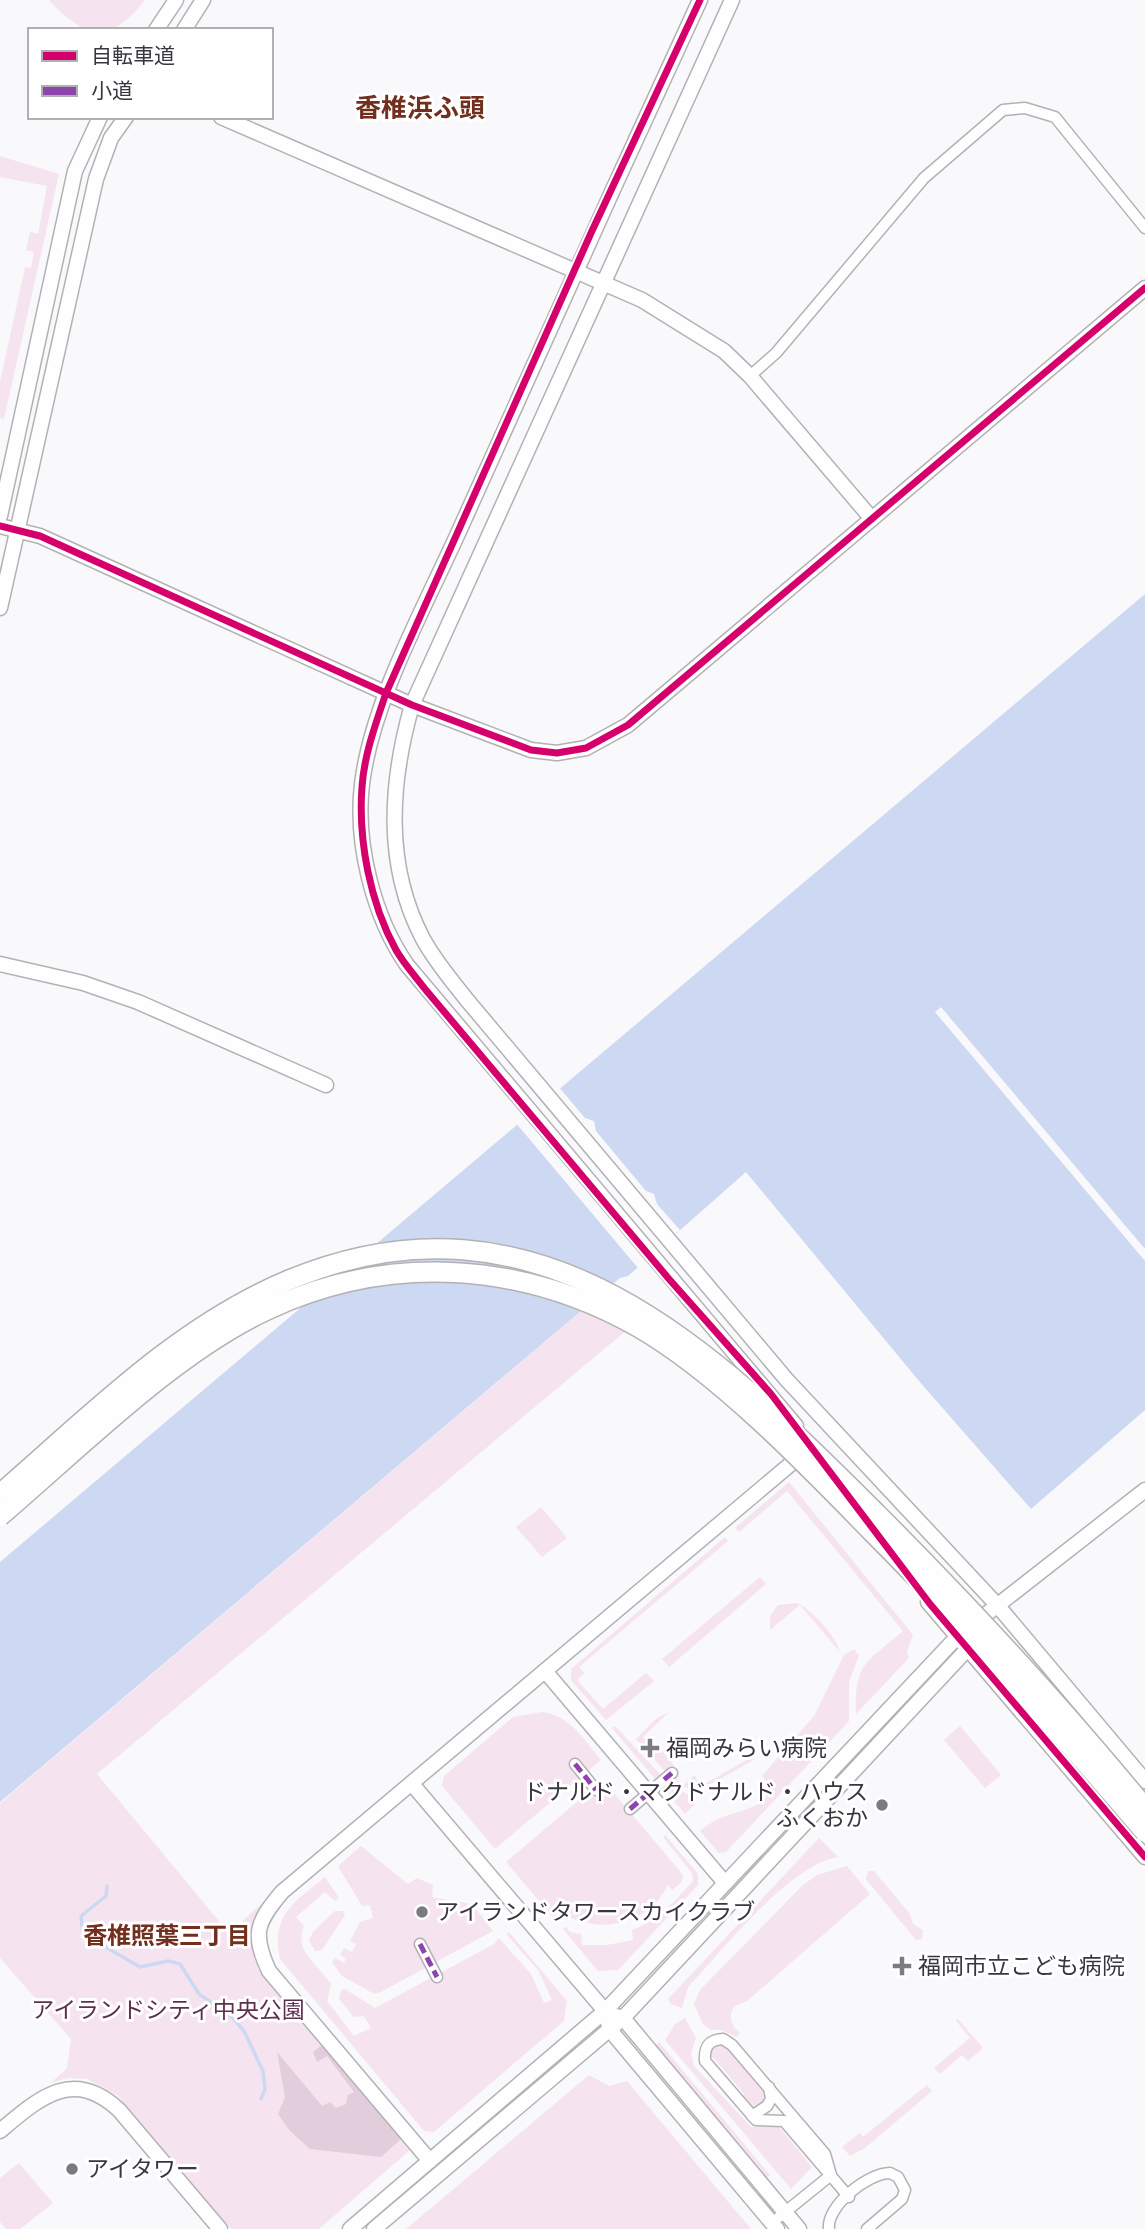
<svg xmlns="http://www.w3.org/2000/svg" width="1145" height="2229" font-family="Ubuntu,'Noto Sans JP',sans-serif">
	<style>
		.green { fill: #f5e4ef }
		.forest { fill: #e2cddc }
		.water { fill: #cdd8f2 }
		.pier { fill: #f9f8fb }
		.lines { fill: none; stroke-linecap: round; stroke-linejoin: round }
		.stream { stroke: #cdd8f2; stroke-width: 3.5 }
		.street-casing { stroke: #b3b1b6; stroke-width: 13 }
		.secondary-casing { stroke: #b3b1b6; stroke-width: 17 }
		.street { stroke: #fefefe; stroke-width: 10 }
		.secondary { stroke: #fefefe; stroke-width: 14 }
		.highway-bridge-casing { stroke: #b3b1b6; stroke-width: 22; stroke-linecap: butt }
		.highway-bridge { stroke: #fefefe; stroke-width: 19 }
		.quiet { stroke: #8e44ad; stroke-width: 5; stroke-dasharray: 10 5; stroke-linecap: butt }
		.cycleway-casing { stroke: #fff; stroke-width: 11 }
		.cycleway { stroke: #d6006c; stroke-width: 7 }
		.poi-dot { fill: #7d7a81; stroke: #fff; stroke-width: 2.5 }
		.labels { text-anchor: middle; stroke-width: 6; stroke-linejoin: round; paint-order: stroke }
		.poi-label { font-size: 23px; fill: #3a363f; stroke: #fff; text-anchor: start }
		.park-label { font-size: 23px; fill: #602f50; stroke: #fff }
		.neighbourhood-label { font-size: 24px; font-weight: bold; fill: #732f1e; stroke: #fff }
		.quarter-label { font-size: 26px; font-weight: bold; fill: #732f1e; stroke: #fff }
	</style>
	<rect width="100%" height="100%" fill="#f9f8fb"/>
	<g class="green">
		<path d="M49,0H145C110,45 85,39 49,0Z"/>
		<polygon points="0,156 59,174 4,419 0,418 0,382 25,267 31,268 34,252 26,250 30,232 38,234 47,186 0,177"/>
		<path d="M605,1291L634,1324L97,1774L229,1933L268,1898C247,1925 247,1935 258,1968L410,2150L319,2229H231L117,2095L87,2079L68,2078L51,2083L67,2068L71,2039L0,1958V1803Z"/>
		<path d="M789,1482L913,1635L907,1651L909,1658L856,1714C854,1661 868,1662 903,1631L787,1491L739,1532L735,1528Z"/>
		<polygon points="541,1507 567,1538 542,1557 516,1527"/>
		<polygon points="725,1537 728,1541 579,1667 584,1673 577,1680 603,1709 646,1673 654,1681 606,1720 571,1680 571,1669"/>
		<polygon points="760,1577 766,1584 669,1667 662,1659"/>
		<path d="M796,1603C810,1607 837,1638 840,1652L800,1605L770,1630V1616L778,1605Z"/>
		<path d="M854,1649L859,1656L849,1682V1721L726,1852L719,1853L700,1831C723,1811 742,1815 765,1800L769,1784L762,1776L814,1716L844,1655Z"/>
		<path d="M542,1712C570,1715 584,1740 601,1760L495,1849L442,1786L444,1776L513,1717Z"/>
		<polygon points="669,1712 643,1737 656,1753 661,1749 674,1765 669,1770 682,1786 695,1775 699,1787 754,1756 755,1759 704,1788 679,1787 636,1739 657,1718"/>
		<polygon points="615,1726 670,1785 695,1798 695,1804 685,1814 612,1728"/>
		<polygon points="960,1726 1001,1775 985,1788 944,1740"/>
		<path d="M603,1780L683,1875L682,1882L672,1890L668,1885C646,1929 591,1936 554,1908L558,1919L556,1921L506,1862Z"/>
		<path d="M665,1835L698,1874V1885L618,1970L598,1971L563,1929L566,1927L570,1932L581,1934L582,1945H607L633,1940L632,1930C658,1921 675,1901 693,1881L692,1873L663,1837Z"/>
		<path d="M819,1838L838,1857C788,1866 724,1949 688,1987L682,2008L671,2004L668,1999Z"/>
		<polygon points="361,1846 408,1884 417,1878 433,1885 432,1897 472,1904 493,1931 381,1992 374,1994 342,1976 332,1962 335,1958 344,1963 346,1958 340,1955 344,1948 352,1952 356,1944 350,1941 360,1922 373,1918 370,1905 362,1906 338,1866"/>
		<path d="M847,1866L870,1894L747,2001L735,2006C727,2016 731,2025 740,2033L737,2037L721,2030H711L703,2024L694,2004L700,1990L803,1885L817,1875Z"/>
		<polygon points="868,1871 874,1871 910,1914 913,1924 923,1930 922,1939 916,1940 866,1879"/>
		<path d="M325,1877L339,1898L335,1901L325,1892L296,1917L304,1926C293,1951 319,1965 331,1984L327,2001L354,2036L371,2028L364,2016L354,2017L339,1999L341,1990L345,1989L375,2008L494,1944L499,1938L531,1974L544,2003L552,2000L538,1970L506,1934L509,1932L567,2001L564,2021L434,2132L424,2131L280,1959C270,1915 295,1902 325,1877Z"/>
		<polygon points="335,1911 343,1911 345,1915 322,1950 315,1951 309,1940 313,1932"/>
		<polygon points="685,2018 696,2038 691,2053 694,2066 751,2127 778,2126 812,2167 791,2189 665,2040 675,2024"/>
		<polygon points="958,2019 983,2048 968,2061 962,2055 940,2074 934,2068 970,2038 956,2021"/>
		<polygon points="659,2042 770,2175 765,2180 654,2047"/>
		<polygon points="725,2045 765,2089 768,2098 756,2110 742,2098 745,2095 713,2057 709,2060 710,2049"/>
		<polygon points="589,2075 609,2086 627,2081 751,2229 406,2229"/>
		<polygon points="927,2085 932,2091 865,2148 850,2156 842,2147 860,2133 863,2137"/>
		<polygon points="19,2163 53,2203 20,2229 6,2229 0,2222 0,2178"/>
	</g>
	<polygon class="forest" points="322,2045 401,2139 381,2157 310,2149 290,2131 278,2114 285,2097 277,2052 322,2106 330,2102 336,2108 346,2104 348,2095 354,2092 327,2056 317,2062 313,2052"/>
	<polygon class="water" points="1145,594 1145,1410 1031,1509 919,1381 746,1172 628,1276 620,1278 0,1802 0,1562"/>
	<g class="pier">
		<polygon points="941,1007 1145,1249 1145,1261 935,1012"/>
		<polygon points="558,1086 585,1118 594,1121 596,1131 646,1191 654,1194 657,1204 680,1230 638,1268 515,1122"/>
	</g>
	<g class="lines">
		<polyline class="stream" points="107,1886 106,1896 81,1916 83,1934 140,1967 168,1961 180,1964 199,1994 231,2016 244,2031 263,2071 265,2089 261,2099"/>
		<g class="street-casing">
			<g id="street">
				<polyline points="750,376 776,353 924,178 1003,110 1025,108 1055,117 1145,228"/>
				<polyline points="575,1764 596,1790"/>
				<polyline points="630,1809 672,1773"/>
				<polyline points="420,1944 437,1977"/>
				<polyline points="752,2116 767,2106 771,2099 769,2087"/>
				<path d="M831,2175L825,2154L732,2045L723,2039C709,2040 704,2046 705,2061L756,2120L784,2121L849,2197"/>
				<polyline points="779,2217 831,2175"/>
				<path d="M829,2229C826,2206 868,2173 890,2173L898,2177L905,2190L902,2199L867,2229"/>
			</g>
		</g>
		<g class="secondary-casing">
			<g id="secondary">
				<path d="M700,0C619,176 539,351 460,529C426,605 372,701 362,784C355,843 373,916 407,965L796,1426"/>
				<path d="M732,0L412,705C390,783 384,865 423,939C435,961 452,981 467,1000L786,1379L998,1606L1145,1781"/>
				<polyline points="156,30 176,0"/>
				<polyline points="184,30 203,0"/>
				<polyline points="221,117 642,300 724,351 750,376 872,519"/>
				<polyline points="0,516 75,171 100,117"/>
				<polyline points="0,526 40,536 412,705 531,750 557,753 586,748 628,725 1145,288"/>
				<polyline points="0,608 96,179 111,138 126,117"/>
				<polyline points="0,964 83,983 138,1002 326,1085"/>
				<polyline points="928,1602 1145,1857"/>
				<polyline points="545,1671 725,1883"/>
				<polyline points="412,1784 605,2011 610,2030 777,2229"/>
				<polyline points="616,2016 623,2018 799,2229"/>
				<path d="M0,2131C39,2098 73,2067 119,2110L220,2229"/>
				<path d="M430,2161L269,1971C252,1934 256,1923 282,1892L805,1452"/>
				<polyline points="350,2229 605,2011 957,1637 1145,1490"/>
				<polyline points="374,2229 623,2018 974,1642"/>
			</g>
		</g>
		<use href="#street" class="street"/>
		<use href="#secondary" class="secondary"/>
		<g class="highway-bridge-casing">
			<g id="highway-bridge">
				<path d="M0,1494C90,1416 178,1326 289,1280C540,1176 714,1351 877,1514C971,1608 1061,1706 1145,1808"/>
				<path d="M0,1516C80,1448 175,1352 269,1309C390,1253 523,1262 638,1327C718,1373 807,1465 872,1532C968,1628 1057,1729 1145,1832"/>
			</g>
		</g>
		<use href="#highway-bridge" class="highway-bridge"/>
		<g class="quiet">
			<polyline points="575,1764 596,1790"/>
			<polyline points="630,1809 672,1773"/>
			<polyline points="420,1944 437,1977"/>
		</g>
		<g class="cycleway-casing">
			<g id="cycleway">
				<path d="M700,0L591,233L386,693C376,723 364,755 362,787C358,840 370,903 396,950C404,964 416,977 425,989L669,1279L771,1394L930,1604L1145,1857"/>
				<polyline points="0,526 40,536 412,705 531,750 557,753 586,748 628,725 1145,288"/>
			</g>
		</g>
		<use href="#cycleway" class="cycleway"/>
	</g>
	<g class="poi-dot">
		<path d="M646.5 1737.5h7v7h7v7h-7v7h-7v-7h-7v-7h7z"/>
		<circle cx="882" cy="1805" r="7"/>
		<circle cx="422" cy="1912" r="7"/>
		<path d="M898.5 1955.5h7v7h7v7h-7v7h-7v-7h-7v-7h7z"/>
		<circle cx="72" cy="2169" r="7"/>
	</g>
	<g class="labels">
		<g class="poi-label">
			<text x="666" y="1756">福岡みらい病院</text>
			<text x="868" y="1800" text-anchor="end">ドナルド・マクドナルド・ハウス<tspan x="868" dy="26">ふくおか</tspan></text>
			<text x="436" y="1920">アイランドタワースカイクラブ</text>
			<text x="918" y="1974">福岡市立こども病院</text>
			<text x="86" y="2177">アイタワー</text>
		</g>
		<g class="park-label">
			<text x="168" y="2018">アイランドシティ中央公園</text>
		</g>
		<g class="neighbourhood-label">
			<text x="167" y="1944">香椎照葉三丁目</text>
		</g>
		<g class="quarter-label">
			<text x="420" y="117">香椎浜ふ頭</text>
		</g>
	</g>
	<rect x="28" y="28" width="245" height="91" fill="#ffffff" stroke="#b0afb2" stroke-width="2"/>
	<rect x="42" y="51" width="35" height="10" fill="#d6006c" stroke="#b0afb2" stroke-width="2"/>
	<text x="91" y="63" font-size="21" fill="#3a363f">自転車道</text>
	<rect x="42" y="86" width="35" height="10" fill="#8e44ad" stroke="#b0afb2" stroke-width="2"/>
	<text x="91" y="98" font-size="21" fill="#3a363f">小道</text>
</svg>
